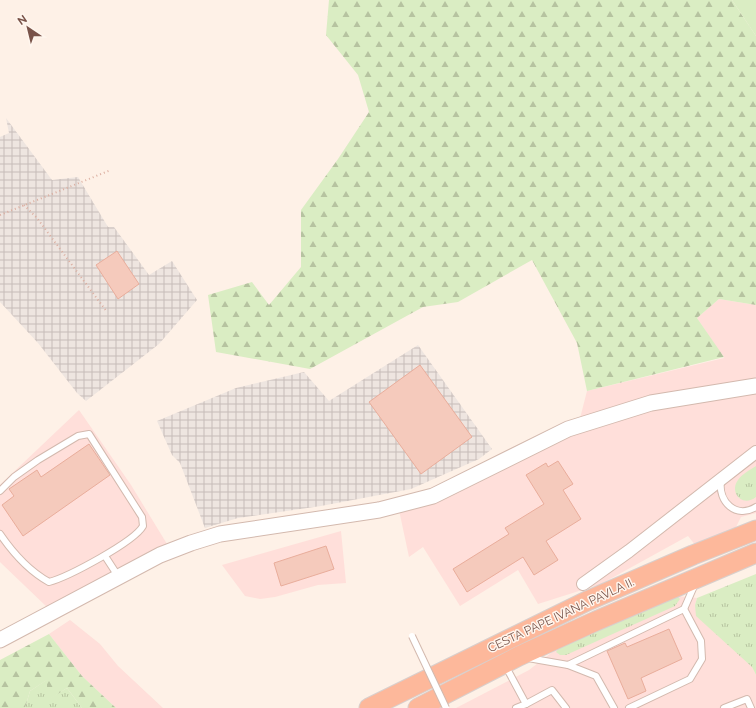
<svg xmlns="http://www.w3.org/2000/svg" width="756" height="708" font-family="Raleway,sans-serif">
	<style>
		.commercial { fill: #ffdfda }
		.industrial { fill: url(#industrial-grid) }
		.grass { fill: url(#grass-tufts) }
		.forest { fill: url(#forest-firs) }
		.green { fill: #daedc3 }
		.building { fill: #f5cabc; stroke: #e9ad9b }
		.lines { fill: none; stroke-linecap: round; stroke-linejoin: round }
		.service-casing { stroke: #d3b9ae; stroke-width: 8 }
		.minor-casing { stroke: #d3b9ae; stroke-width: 14 }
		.tertiary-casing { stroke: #d3b9ae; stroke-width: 17 }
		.trunk-casing { stroke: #d9cfcc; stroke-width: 21 }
		.path { stroke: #dbad9f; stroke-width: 2; stroke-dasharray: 1 3; stroke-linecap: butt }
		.service { stroke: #fff; stroke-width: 6 }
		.minor { stroke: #fff; stroke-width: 12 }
		.tertiary { stroke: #fff; stroke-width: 15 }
		.trunk { stroke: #fdb89b; stroke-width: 19 }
		.service-bridge-casing { stroke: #d3b9ae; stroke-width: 8; stroke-linecap: butt }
		.service-bridge { stroke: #fff; stroke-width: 6 }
		.labels { text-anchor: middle; stroke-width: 3; stroke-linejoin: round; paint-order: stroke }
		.street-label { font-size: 12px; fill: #795349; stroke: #fff6ee }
	</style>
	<defs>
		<pattern id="industrial-grid" width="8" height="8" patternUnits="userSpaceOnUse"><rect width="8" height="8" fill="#eee5e0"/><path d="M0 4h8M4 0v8" fill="none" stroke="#c6bcb8"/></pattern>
		<pattern id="grass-tufts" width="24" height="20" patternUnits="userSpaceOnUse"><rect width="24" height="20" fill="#daedc3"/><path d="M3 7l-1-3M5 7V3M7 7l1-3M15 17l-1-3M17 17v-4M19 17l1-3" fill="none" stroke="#b6c3a0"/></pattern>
		<pattern id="forest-firs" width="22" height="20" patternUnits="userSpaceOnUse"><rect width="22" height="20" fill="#daedc3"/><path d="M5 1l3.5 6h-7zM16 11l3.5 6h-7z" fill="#b6c3a0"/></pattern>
	</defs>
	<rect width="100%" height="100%" fill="#fef1e7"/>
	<g class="commercial">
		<polygon points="719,299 756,305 756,513 741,517 734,531 696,546 688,536 601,584 538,604 518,570 460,606 423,547 409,557 399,510 480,481 576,434 587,391 724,358 697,318"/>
		<polygon points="79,410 131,485 167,544 48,608 0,562 0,485"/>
		<polygon points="341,531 346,583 318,585 275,597 260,599 245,596 222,565"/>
		<polygon points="677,596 697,598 695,605 752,667 756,675 756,708 456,708 529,670 555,650"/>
		<polygon points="70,620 100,644 118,666 163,708 116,708 82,676 49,634"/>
	</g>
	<g class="industrial">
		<polygon points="6,118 52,180 78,177 108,227 114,227 149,275 172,261 197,300 159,344 86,401 77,393 38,343 0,302 0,137 9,133"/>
		<polygon points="418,345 492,449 479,459 411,489 321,506 238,518 205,528 180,463 172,455 157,421 236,388 304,372 329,401"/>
	</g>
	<g class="grass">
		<path d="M756,466V497C742,508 729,492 738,480C742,474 750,470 756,466Z"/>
		<polygon points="756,574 756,675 752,667 696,616 695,605 697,598"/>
		<polygon points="677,596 680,599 675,606 566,655 560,655 556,652 559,648"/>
		<polygon points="48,679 47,700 67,688 82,708 25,708 30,691"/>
	</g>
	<g class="forest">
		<polygon points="329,0 732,0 756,36 756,305 719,299 697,318 724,357 587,391 577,343 532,260 458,302 423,307 310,369 216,352 208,295 252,282 269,305 301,267 301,210 338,159 369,112 358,75 326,35"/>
		<polygon points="49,634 82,676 116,708 82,708 67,688 47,701 47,680 30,691 25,708 0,708 0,660"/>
	</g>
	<polygon class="green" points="732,0 756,0 756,36"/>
	<g class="building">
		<polygon points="117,251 139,284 118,299 96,265"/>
		<polygon points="420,365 472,437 421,474 369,402"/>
		<polygon points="89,444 110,475 23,536 2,505 14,496 9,489 37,470 41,477"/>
		<polygon points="558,461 573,484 563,490 581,519 546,541 558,560 534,575 523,557 467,592 453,569 509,534 505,528 544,504 526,475 546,463 548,467"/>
		<polygon points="326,546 334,569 281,586 274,563"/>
		<polygon points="669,629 682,659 641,678 646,691 628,699 607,651 625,643 627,647"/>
	</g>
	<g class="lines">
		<g class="service-casing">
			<g id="service">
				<path d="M721,481C718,502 736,519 756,507"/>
				<path d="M0,491L14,477L38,460L78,436L89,434L142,517L143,526C134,542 68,577 49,582C29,571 13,553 0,534"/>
				<polyline points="105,556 118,576"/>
				<polyline points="528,658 568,665 684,609 695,584"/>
				<polyline points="505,665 526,704 516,708"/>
				<polyline points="568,665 596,676 614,708"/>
				<polyline points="526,704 552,690 566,708"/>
				<polyline points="629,708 690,679 702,659 701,641 684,609"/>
				<polyline points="724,708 747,699 751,708"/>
			</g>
		</g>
		<g class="minor-casing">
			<polyline id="minor" points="583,584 629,551 756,452"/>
		</g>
		<g class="tertiary-casing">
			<polyline id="tertiary" points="0,640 160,555 191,543 220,534 379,510 433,496 568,429 651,403 756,386"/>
		</g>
		<g class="trunk-casing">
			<g id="trunk">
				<polyline points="369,708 587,601 693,555 756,530"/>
				<polyline points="418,708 519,656 596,621 756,553"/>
			</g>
		</g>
		<g class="path">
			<polyline points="24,205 37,218 107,312"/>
			<polyline points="0,215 111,170"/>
		</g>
		<use href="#service" class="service"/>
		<use href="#minor" class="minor"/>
		<use href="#tertiary" class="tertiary"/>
		<use href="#trunk" class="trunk"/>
		<g class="service-bridge-casing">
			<polyline id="service-bridge" points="412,636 446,708"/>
		</g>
		<use href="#service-bridge" class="service-bridge"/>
	</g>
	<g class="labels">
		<g class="street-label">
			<text transform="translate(561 615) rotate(-25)" y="4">CESTA PAPE IVANA PAVLA II.</text>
		</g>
	</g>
	<g transform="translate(28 28) rotate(325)" stroke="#fff6ee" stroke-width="3" paint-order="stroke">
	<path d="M0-3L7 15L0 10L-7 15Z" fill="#795349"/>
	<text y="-6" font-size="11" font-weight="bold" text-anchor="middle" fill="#795349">N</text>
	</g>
</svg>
